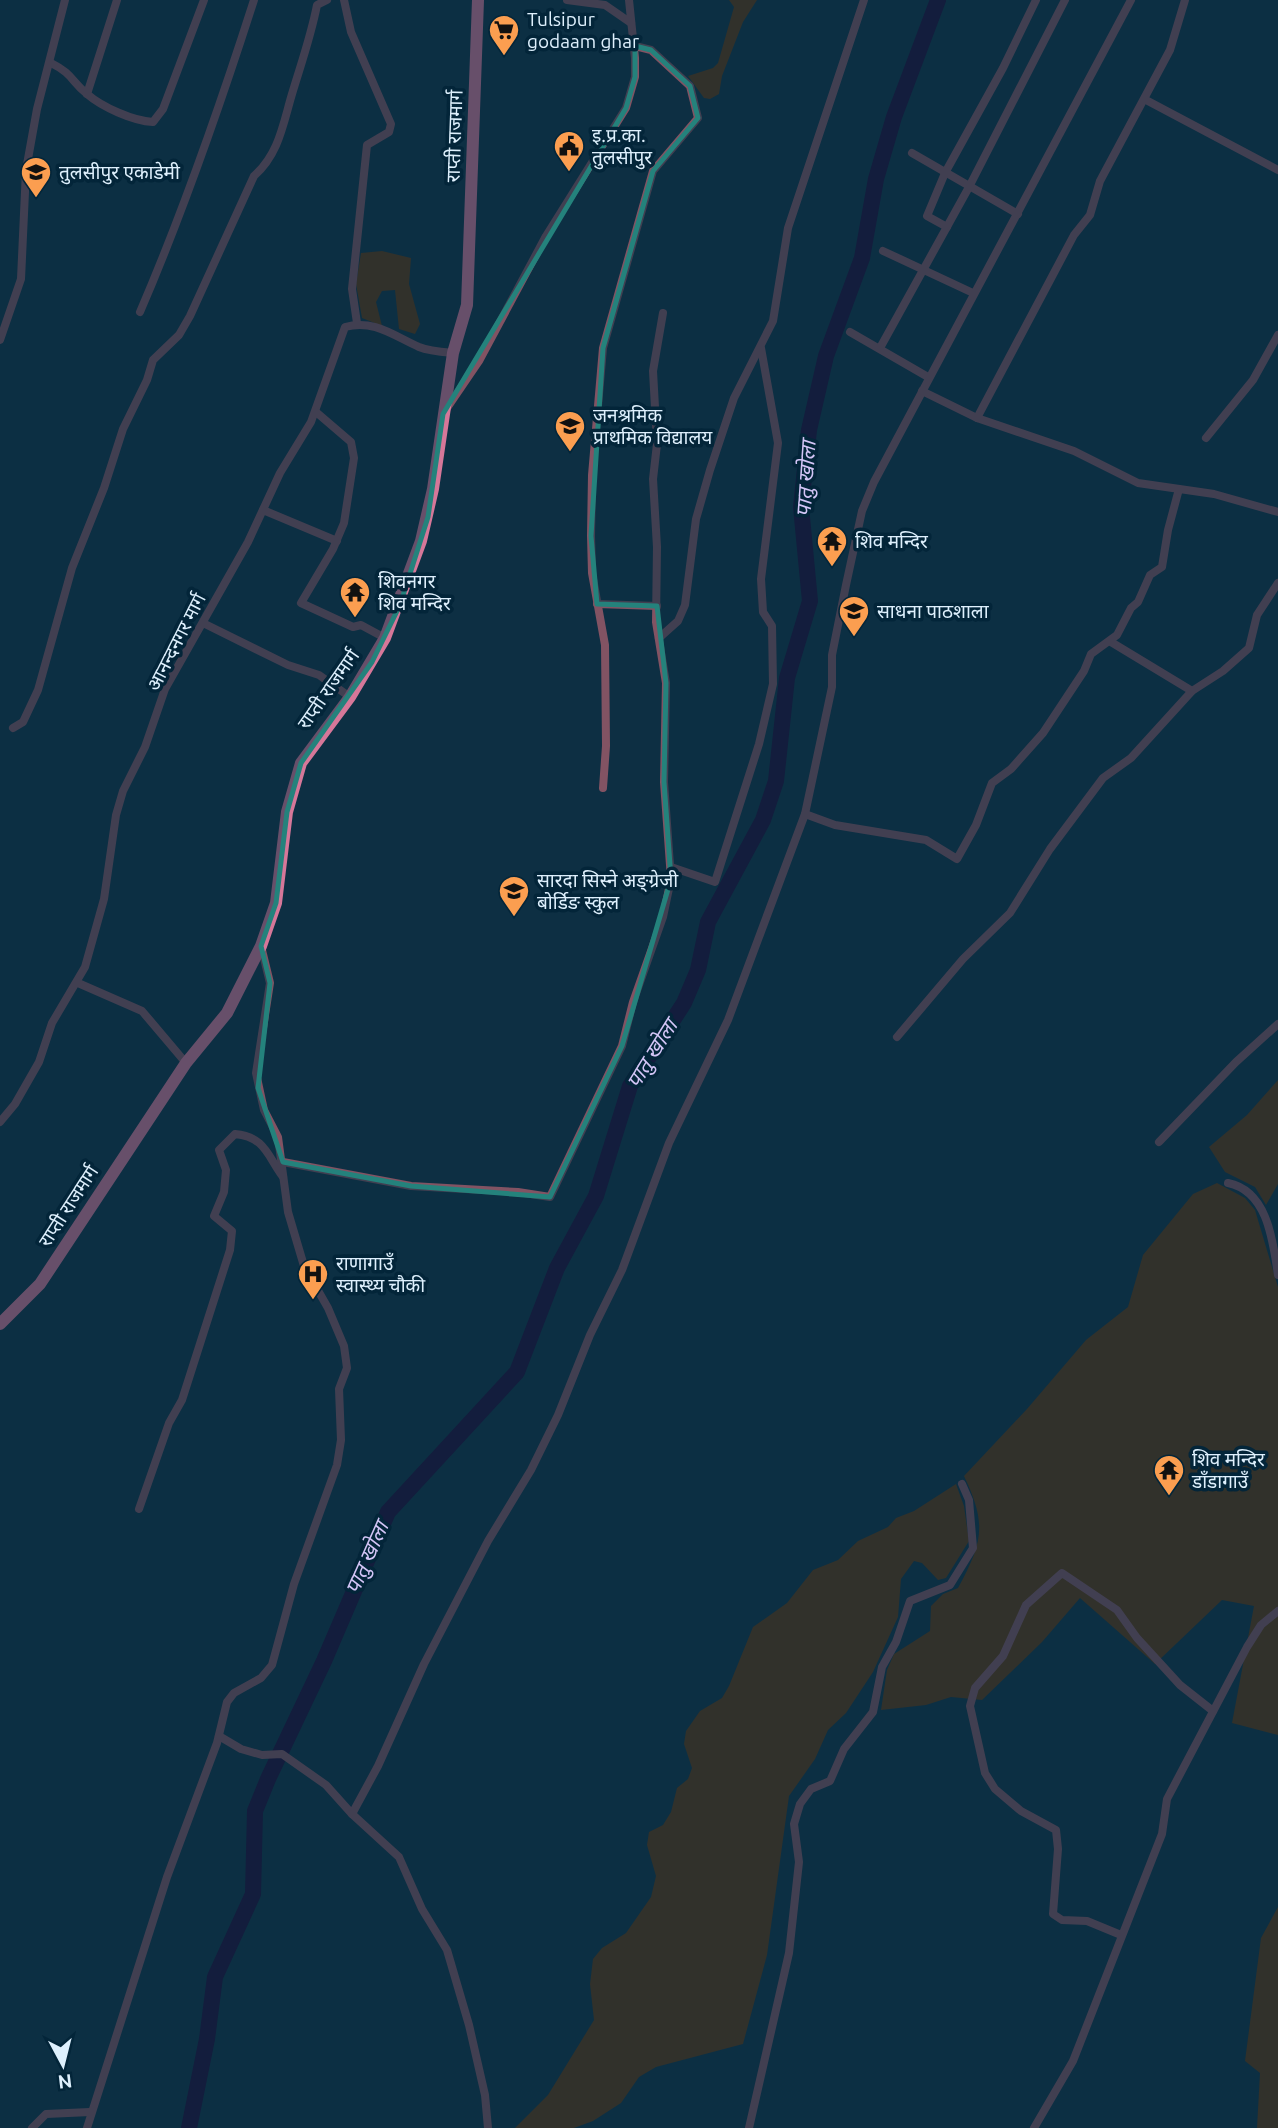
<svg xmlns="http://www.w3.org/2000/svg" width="1278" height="2128" font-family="Ubuntu,'Noto Sans Devanagari',sans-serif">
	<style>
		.green { fill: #5d340f }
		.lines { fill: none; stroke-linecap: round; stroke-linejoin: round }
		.river { stroke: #1c0735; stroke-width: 16 }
		.street { stroke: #825363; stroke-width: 8 }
		.primary { stroke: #d67799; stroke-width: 12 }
		.marked { fill: none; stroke: #24827c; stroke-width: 5; stroke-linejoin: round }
		.labels { text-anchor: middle; stroke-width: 7; stroke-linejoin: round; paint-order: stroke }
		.poi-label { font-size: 19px; fill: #def0fd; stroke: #032539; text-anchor: start }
		.street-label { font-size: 19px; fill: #def0fd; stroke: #032539 }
		.water-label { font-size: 21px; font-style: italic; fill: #d3c5f6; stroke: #032539 }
	</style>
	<rect width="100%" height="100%" fill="#0d2f43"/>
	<g class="green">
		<polygon points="729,0 757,0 743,22 722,76 719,94 710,99 704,98 688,76 713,68 718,63 734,7"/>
		<polygon points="382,251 411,258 409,284 420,324 415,334 399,329 395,290 382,291 376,302 382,326 362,318 356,284 361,253"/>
		<polygon points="1278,1080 1278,1184 1266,1205 1255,1187 1225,1172 1209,1147 1247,1115"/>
		<path d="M1217,1183L1245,1198L1255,1210L1278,1287V1735L1232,1723L1254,1606L1222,1600L1155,1664L1080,1598L1042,1642L982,1700L951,1697L926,1705L881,1710L887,1670L894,1654L930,1631L931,1606L943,1594L958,1588C983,1542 987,1524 964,1476L1027,1409L1086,1340L1128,1307L1143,1255L1193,1194Z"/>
		<polygon points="956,1484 964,1506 969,1541 946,1578 938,1580 922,1563 914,1561 901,1579 898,1617 873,1672 846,1713 828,1730 815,1759 789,1796 767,1955 743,2044 656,2067 639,2077 621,2103 593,2121 574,2128 515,2128 548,2095 594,2020 590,1984 593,1959 602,1948 626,1933 651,1897 656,1876 647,1845 649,1832 663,1825 671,1812 677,1788 688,1779 692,1768 684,1744 686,1731 700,1711 722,1698 729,1686 753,1627 787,1603 813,1570 838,1560 858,1541 888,1527 896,1518 914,1511"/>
		<polygon points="1278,1907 1278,2128 1257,2128 1260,2073 1245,2061 1261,1938"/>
	</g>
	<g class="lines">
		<polyline class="river" points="189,2128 207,2039 215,1977 253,1894 255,1811 268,1779 324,1661 388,1512 517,1372 557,1268 596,1196 630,1086 684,1003 698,970 708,922 763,820 776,781 787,678 810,601 801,507 809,430 826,356 862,258 876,179 894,117 938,0"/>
		<g class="street">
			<polyline points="344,0 351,32 391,124 389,132 367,145 352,289 357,323"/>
			<polyline points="567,0 605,5 631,23"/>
			<path d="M51,63C73,74 71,81 87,94C102,107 133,121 153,122L163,109L204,0"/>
			<polyline points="87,94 117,0"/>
			<polyline points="1146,100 1278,170"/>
			<polyline points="912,153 1018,214"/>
			<polyline points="947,227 927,216 945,173 1003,68 1036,0"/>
			<polyline points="883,251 973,293"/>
			<path d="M140,312C184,210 220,106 254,0"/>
			<polyline points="850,332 928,377"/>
			<polyline points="0,340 21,279 26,170 37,109 65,0"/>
			<polyline points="880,348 969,187 1065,0"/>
			<polyline points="922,391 977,418 1074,451 1138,483 1214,494 1278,512"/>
			<polyline points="447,408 479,361 546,236 626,108 635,77 635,58 629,0"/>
			<polyline points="316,412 351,442 354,458 344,523 333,549 301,603 353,627 361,625 385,638"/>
			<polyline points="977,418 1074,235 1090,215 1100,181 1170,50 1185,0"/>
			<polyline points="1206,438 1253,380 1278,335"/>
			<polyline points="263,510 337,541"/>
			<polyline points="597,604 657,606"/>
			<polyline points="203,623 288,665 319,675 350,697"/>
			<polyline points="659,638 678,621 685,605 696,519 710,470 734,398 773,321 788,228 864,0"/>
			<polyline points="1111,642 1192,691"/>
			<path d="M13,728L23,722L38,690L72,568L104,488L123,429L147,380L153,360L179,335L190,316L254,176C279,154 283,124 292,94C301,64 311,36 317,5L327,0"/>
			<polyline points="603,788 606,746 605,645 592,573 591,536 592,475 603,348 653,171 698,118 690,86 651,50 635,46"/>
			<polyline points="805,814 835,825 926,840 957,859 976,825 992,783 1011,769 1043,733 1084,671 1091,654 1117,635 1131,608 1138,602 1150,575 1162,567 1168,530 1179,489"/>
			<polyline points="671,867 715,882 759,744 773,684 772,626 763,612 761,579 778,443 761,348"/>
			<polyline points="78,983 142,1011 186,1063"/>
			<polyline points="897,1037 963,959 1010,913 1050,849 1103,778 1131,758 1192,691 1223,671 1249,648 1257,615 1278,583"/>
			<path d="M0,1122L15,1104L39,1062L52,1023L85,967L104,899L116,815L123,791L145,747L165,689L248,542L280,473L311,422L345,327C374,319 394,336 419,347C429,351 442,352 453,353"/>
			<polyline points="1159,1142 1236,1062 1278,1024"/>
			<polyline points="283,1162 411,1186 518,1192 550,1197 622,1046 633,1002 663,917 671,879 664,782 666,683 656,622 657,547 653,479 657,444 653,371 663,313"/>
			<path d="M1228,1183C1268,1191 1273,1242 1278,1275"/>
			<path d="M139,1509L169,1423L182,1400L230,1250L232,1231L214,1216L224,1192L226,1170L219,1150L235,1134C265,1137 267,1155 283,1177"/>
			<polyline points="219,1736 241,1749 262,1755 282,1754 326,1785 352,1814"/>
			<polyline points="1121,1935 1087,1921 1062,1920 1053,1914 1058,1849 1056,1830 1021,1811 995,1789 985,1773 970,1706 975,1688 1003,1656 1026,1605 1062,1573 1117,1610 1137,1638 1180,1685 1213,1711"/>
			<polyline points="32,2128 46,2114 90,2112"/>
			<polyline points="87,2128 167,1877 217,1743 227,1702 234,1693 261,1678 272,1665 294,1584 337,1465 341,1440 339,1389 347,1368 344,1346 328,1308 304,1266 288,1212 278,1137 264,1110 256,1073 270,983 261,946"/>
			<polyline points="488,2128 485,2095 469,2025 447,1950 422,1909 399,1857 352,1814 378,1766 424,1664 488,1541 531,1470 558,1415 590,1335 622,1270 669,1143 728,1020 805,814 832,687 832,655 846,585 862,511 874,482 1131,0"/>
			<polyline points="749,2128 789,1953 799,1862 794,1824 800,1804 811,1789 830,1781 844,1749 873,1712 882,1667 896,1642 910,1601 950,1585 973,1548 969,1500 962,1484"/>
			<polyline points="1034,2128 1073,2061 1162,1834 1167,1799 1247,1647 1261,1625 1278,1611"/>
		</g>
		<polyline class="primary" points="0,1324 40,1284 186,1063 227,1013 261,946 276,903 287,812 301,763 350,697 385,638 421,541 433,489 453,353 467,305 478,0"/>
	</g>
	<path d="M0 0H1278V2128H0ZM635,46L651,50L690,86L698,118L653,171L603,348L591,536L597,604L657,606L666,683L664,782L671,879L622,1046L550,1197L411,1186L283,1162L258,1088L270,983L261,946L276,903L287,812L301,763L372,662L400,605L428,517L443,414L626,108L635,77Z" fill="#0d2f43" fill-opacity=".55" fill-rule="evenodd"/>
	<path class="marked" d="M635,46L651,50L690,86L698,118L653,171L603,348L591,536L597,604L657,606L666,683L664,782L671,879L622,1046L550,1197L411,1186L283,1162L258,1088L270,983L261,946L276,903L287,812L301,763L372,662L400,605L428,517L443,414L626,108L635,77Z"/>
	<defs>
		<g id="supermarket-pin" transform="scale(1.575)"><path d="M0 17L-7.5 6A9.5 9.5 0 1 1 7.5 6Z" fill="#fb9e50" stroke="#032539"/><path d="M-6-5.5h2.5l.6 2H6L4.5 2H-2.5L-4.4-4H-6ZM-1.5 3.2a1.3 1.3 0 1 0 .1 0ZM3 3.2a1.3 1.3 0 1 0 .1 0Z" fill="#111"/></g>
		<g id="civic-pin" transform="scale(1.575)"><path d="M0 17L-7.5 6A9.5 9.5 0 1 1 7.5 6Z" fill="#fb9e50" stroke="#032539"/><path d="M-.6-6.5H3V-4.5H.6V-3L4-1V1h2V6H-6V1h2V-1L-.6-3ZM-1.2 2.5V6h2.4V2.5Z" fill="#111"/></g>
		<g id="school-pin" transform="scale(1.575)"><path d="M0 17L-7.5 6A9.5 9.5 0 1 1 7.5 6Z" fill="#fb9e50" stroke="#032539"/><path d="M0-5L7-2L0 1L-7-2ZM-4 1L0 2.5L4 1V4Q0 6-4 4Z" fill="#111"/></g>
		<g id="temple-pin" transform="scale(1.575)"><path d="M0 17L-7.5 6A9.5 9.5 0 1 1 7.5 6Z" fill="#fb9e50" stroke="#032539"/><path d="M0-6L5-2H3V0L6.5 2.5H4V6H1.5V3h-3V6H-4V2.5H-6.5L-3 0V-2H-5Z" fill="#111"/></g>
		<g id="hospital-pin" transform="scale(1.575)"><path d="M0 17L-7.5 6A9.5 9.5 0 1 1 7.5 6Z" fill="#fb9e50" stroke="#032539"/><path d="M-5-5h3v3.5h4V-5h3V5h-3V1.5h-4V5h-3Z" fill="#111"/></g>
	</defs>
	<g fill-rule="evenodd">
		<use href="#supermarket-pin" x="504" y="30"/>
		<use href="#civic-pin" x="569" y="146"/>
		<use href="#school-pin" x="36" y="172"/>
		<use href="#school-pin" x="570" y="426"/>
		<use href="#temple-pin" x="832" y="541"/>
		<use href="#temple-pin" x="355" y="592"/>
		<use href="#school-pin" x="854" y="611"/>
		<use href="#school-pin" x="514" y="891"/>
		<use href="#hospital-pin" x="313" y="1274"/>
		<use href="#temple-pin" x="1169" y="1470"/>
	</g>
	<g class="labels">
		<g class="poi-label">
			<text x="527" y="26">Tulsipur<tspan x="527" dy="22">godaam ghar</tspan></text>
			<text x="592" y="142">इ.प्र.का.<tspan x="592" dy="22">तुलसीपुर</tspan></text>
			<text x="59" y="179">तुलसीपुर एकाडेमी</text>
			<text x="593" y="422">जनश्रमिक<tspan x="593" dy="22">प्राथमिक विद्यालय</tspan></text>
			<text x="855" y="548">शिव मन्दिर</text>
			<text x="378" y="588">शिवनगर<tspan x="378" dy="22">शिव मन्दिर</tspan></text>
			<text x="877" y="618">साधना पाठशाला</text>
			<text x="537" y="887">सारदा सिस्ने अङ्ग्रेजी<tspan x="537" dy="22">बोर्डिङ स्कुल</tspan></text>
			<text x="336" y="1270">राणागाउँ<tspan x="336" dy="22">स्वास्थ्य चौकी</tspan></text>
			<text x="1192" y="1466">शिव मन्दिर<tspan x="1192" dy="22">डाँडागाउँ</tspan></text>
		</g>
		<g class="street-label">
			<text transform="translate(454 136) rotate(-88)" y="7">राप्ती राजमार्ग</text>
			<text transform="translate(176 642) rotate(-63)" y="7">आनन्दनगर मार्ग</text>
			<text transform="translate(328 689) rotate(-55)" y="7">राप्ती राजमार्ग</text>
			<text transform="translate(68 1206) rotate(-57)" y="7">राप्ती राजमार्ग</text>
		</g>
		<g class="water-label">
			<text transform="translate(806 479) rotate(-86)" y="7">पातु खोला</text>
			<text transform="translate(652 1054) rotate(-58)" y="7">पातु खोला</text>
			<text transform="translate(367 1558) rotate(-66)" y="7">पातु खोला</text>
		</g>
	</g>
	<g transform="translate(63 2065) rotate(173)" stroke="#032539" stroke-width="5" paint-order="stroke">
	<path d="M0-5L12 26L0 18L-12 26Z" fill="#def0fd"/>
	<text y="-10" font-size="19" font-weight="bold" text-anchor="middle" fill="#def0fd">N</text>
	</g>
</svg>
